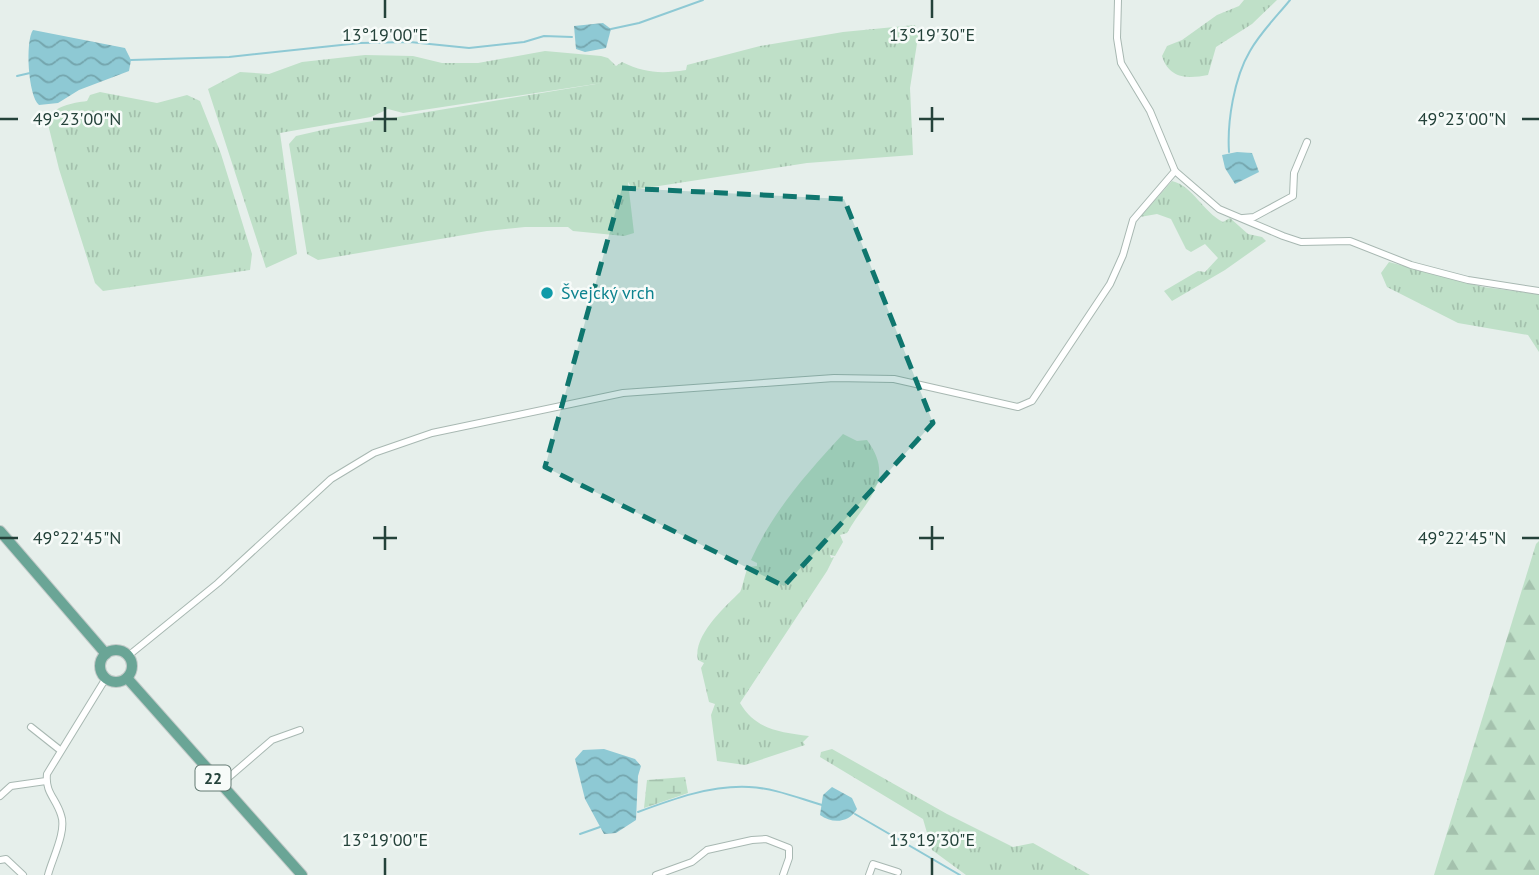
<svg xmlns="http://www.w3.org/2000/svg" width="1539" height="875" font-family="'PT Sans',sans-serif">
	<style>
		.grass { fill: url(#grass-tufts) }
		.forest { fill: url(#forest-firs) }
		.wetland { fill: url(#wetland-marsh) }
		.water { fill: url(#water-waves) }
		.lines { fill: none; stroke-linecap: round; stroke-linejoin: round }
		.stream { stroke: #8ec9d4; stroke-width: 2 }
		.minor-casing { stroke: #a8b8b2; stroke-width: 8 }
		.primary-casing { stroke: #c2cac8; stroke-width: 12 }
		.minor { stroke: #fff; stroke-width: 6 }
		.primary { stroke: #6aa596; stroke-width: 10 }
		.marked { fill: #0f766e; fill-opacity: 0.2; stroke: #0f766e; stroke-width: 5; stroke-dasharray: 14 9; stroke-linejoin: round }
		.ticks { fill: none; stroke: #24423a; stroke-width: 2.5 }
		.culture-dot { fill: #0f9aa8; stroke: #f7fbf9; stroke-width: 2.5 }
		.labels { text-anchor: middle; stroke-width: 5; stroke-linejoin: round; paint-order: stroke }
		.shield { fill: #f7fbf9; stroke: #637a73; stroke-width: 2 }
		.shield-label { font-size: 16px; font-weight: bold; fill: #24423a }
		.culture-label { font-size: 18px; fill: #0d838f; stroke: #f7fbf9; text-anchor: start }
		.ticks-label { font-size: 18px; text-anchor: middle; fill: #24423a; stroke: #f7fbf9; stroke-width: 5; stroke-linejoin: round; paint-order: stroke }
	</style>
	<defs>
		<pattern id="grass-tufts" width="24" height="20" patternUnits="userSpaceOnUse" patternTransform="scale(1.75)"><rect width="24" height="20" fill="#bfe0c8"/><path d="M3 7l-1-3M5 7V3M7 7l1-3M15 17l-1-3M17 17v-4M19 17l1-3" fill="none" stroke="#a4c1ad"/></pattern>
		<pattern id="forest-firs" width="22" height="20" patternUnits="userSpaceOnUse" patternTransform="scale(1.75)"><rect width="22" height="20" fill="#bfe0c8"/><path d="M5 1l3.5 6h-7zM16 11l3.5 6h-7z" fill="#a4c1ad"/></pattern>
		<pattern id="wetland-marsh" width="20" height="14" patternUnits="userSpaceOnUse" patternTransform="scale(1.75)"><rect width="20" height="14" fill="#bfe0c8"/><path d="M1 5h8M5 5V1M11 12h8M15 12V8" fill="none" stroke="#a4c1ad"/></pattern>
		<pattern id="water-waves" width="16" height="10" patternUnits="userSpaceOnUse" patternTransform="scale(1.75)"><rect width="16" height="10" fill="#8ec9d4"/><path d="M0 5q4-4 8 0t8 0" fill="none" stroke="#74a5ad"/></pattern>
	</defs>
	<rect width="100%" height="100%" fill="#e6efeb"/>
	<g class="grass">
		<path d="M1244,0H1277L1252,24L1216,47L1208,75C1188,79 1169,79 1162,56L1167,46L1182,40L1217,15L1239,6Z"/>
		<path d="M915,25L918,37L910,88L913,155L807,163L633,190L628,182L634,233L624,236L573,231L568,227H525L487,231L318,260L307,254L289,144L296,136L331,128L602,83L403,113L388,109L371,117L280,133L297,254L266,268L208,89L240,72L269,74L302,62L365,55L413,56L442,63H478L545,51L601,56L608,58L616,66L622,62C645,73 661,74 686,70L687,65L760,46L843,32Z"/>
		<path d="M100,92L157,103L187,95L200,101L221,154L252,254L250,270L103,291L95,283L59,169L47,120C54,106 72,103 87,101L90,95Z"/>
		<path d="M1172,181C1193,186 1203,212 1223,222L1230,218L1248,234L1262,237L1266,241L1225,270L1172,301L1164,291L1198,271L1205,272L1218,258L1205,244L1191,252L1186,249L1171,219L1157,214L1140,217Z"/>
		<polygon points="1389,262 1483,287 1539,294 1539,352 1528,335 1458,323 1387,287 1381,273"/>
		<path d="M843,434L857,441L867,440C896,480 867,498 847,533L840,535L843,542L835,556L830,555L831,558L834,557L827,571L740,703C756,730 780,732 809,736L803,742L805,745L745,765L717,761L711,715L715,704L709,702L701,668L704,663L698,660C692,636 726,606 740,592C742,590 745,573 748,567L757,566V563L751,560C773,511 807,473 843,434Z"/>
		<polygon points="832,749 947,814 1013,847 1033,843 1090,875 966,875 932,850 923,819 820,757 821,752"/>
	</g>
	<polygon class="forest" points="1539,541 1539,875 1434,875 1536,544"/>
	<polygon class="wetland" points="685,777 688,793 644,808 647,780"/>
	<g class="water">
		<polygon points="603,23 611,29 606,48 585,52 576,49 574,26"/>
		<path d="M33,30L125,48L131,60L129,71L79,90L58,103L39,105C28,96 25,41 33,30Z"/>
		<polygon points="1237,152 1252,153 1259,172 1235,184 1225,168 1222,155"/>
		<polygon points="604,749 635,759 641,766 638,776 636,820 616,833 604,834 585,799 575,759 583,750"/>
		<path d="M832,787L852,798L857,809C849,823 832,824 820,815L823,795Z"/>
	</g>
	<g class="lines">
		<g class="stream">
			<polyline points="611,29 639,23 703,0"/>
			<polyline points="131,60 229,57 360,43 410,42 469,48 524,42 544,36 572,37"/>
			<polyline points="17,76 30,73"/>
			<path d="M1229,152C1227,122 1234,78 1250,51C1260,33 1277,16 1290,0"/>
			<path d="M638,812C673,799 711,785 749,787C774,788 798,798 822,805"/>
			<polyline points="855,814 960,875"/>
			<polyline points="580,834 600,827"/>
		</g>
		<g class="minor-casing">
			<g id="minor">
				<polyline points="1175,171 1219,209 1283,236 1301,242 1350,241 1411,265 1468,280 1539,291"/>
				<polyline points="1243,218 1254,217 1293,196 1294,173 1307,142"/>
				<polyline points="128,656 218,583 331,479 374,453 432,433 623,393 834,378 894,379 1018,407 1032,401 1110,284 1123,255 1133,220 1175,171 1150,111 1121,63 1117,38 1118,0"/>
				<polyline points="31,727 60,750"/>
				<polyline points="221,784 272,740 300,730"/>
				<polyline points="0,796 11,786 46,781"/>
				<polyline points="0,860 6,859 23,875"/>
				<path d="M48,875C52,859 67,831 61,815C56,798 45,793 47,774L106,678"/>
				<polyline points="656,875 692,862 707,850 752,840 766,839 789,848 789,858 783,875"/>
				<polyline points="869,875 873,864 898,872"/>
			</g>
		</g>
		<g class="primary-casing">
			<g id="primary">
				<polyline points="0,531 106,654"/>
				<circle cx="116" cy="666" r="16"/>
				<polyline points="127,678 302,875"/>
			</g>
		</g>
		<use href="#minor" class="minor"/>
		<use href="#primary" class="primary"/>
	</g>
	<path class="marked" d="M622,188L844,199L933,423L784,586L545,467Z"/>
	<path class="ticks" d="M385,0V18M932,0V18M385,107V132M932,107V132M0,119H18M373,119H397M919,119H944M1522,119H1539M385,526V550M932,526V550M0,538H18M373,538H397M919,538H944M1522,538H1539M385,858V875M932,858V875"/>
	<circle class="culture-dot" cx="547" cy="293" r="7"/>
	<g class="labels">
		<rect class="shield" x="195.5" y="765.5" width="35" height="25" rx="5"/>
		<g class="shield-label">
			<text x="213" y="784">22</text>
		</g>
		<g class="culture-label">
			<text x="561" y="299">Švejcký vrch</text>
		</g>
	</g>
	<g class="ticks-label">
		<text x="385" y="41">13°19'00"E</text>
		<text x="932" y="41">13°19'30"E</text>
		<text x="77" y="125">49°23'00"N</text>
		<text x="1462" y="125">49°23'00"N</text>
		<text x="77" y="544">49°22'45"N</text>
		<text x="1462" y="544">49°22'45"N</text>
		<text x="385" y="846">13°19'00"E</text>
		<text x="932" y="846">13°19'30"E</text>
	</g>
</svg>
